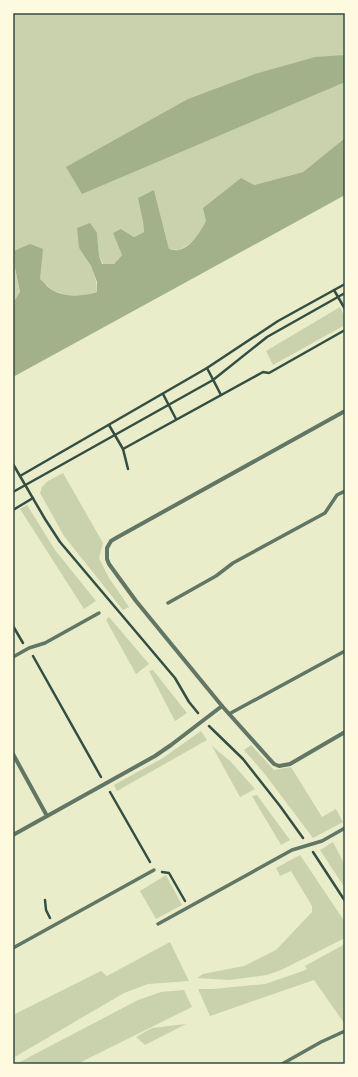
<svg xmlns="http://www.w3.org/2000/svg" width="358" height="1077" font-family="Jost,sans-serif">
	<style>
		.green { fill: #cad2ad }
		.water { fill: #a3b18a }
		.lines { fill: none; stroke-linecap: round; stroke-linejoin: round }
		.path { stroke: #344e41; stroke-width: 2.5 }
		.pedestrian { stroke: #617663; stroke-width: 3.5 }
		.minor { stroke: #617663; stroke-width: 4 }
		.neatline { fill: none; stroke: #344e41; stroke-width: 1.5 }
	</style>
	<rect width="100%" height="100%" fill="#e9edc9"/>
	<g class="green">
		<path d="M13,13H345V138L303,172L254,185L207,221L198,236L188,245L179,250L169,249L154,190L143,221L144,232L134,237L121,229L122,255L114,264H103L99,256L97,233L79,248C89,262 97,274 97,292L84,295H66L52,290L40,279L15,268L20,293L13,303Z"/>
		<polygon points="340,307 345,318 345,325 273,365 266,351"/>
		<polygon points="63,473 103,543 99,558 109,578 129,607 123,610 64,536 44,500 40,493 42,487 48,481"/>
		<polygon points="27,505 55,550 96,601 84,609 20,509"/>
		<polygon points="109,617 149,664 136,674 106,620"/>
		<polygon points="153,670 187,713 175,721 149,671"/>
		<polygon points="201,731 207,740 117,791 114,785 163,758"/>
		<polygon points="251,745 274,770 291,767 322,817 336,809 343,822 313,838 264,773 244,750"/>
		<polygon points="212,746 231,762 255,789 240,797"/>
		<polygon points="257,795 290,840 281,845 252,796"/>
		<polygon points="333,842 345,865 345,888 320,850"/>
		<polygon points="300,855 345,922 345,938 281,970 267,975 229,980 197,978 203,974 244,966 276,950 312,912 312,906 291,871 280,876 276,868"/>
		<polygon points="166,875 182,905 156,919 140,891"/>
		<polygon points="170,942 189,981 148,984 124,993 13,1058 13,1015 101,971 107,976"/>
		<polygon points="345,944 344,1023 314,980 210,1016 198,989 213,989 265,984 303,971 307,969 305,966"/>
		<polygon points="184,990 192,1007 77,1064 16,1064 138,1000 161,992"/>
		<polygon points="186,1024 145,1045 136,1037 152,1028"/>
	</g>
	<g class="water">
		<polygon points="345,55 345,82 82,194 66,167 188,99 255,74 315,57"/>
		<path d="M345,138V195L13,377V303L20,292L15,268L14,251L30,244L43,249L40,279C44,282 48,288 52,290C66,298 83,296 97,292V282L91,266L79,248L77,228L90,223L97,233L99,256L102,264H114L122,255L113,233L121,229L134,237L144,232L143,221L138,198L154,190L169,249C171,249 176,251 178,250C191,248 201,231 206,221L203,208L241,178L254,185L303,172Z"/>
	</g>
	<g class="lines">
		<g class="path">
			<polyline points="334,290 345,309"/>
			<polyline points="207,368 221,395"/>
			<polyline points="163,394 176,419"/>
			<polyline points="109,425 123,449 128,469"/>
			<polyline points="123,449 263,372 269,373 345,330"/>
			<polyline points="13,464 45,519 60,542 175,678 189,702 198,713"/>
			<polyline points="20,476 207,368 278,321 345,284"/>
			<polyline points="13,492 213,380 267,337 345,293"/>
			<polyline points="13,510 33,498"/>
			<polyline points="13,626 23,643"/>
			<polyline points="33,656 101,777"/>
			<polyline points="209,726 243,759 280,806 303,838"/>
			<polyline points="110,792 150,862"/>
			<polyline points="313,852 345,901"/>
			<polyline points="162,872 169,873 185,901"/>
			<polyline points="45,900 46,910 50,918"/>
		</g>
		<g class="pedestrian">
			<polyline points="168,603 216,576 233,563 325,513 337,495 345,491"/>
			<polyline points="13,657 29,648 45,643 99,613"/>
			<polyline points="229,714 345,651"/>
			<polyline points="158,924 292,850 322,841 345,828"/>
			<polyline points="13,948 154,870"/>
			<polyline points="282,1064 321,1042 345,1031"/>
		</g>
		<g class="minor">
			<polyline points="345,411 116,538 111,541 107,548 107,559 109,564 136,601 222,706 274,764 279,766 290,764 345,732"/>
			<polyline points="13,754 47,816"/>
			<polyline points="13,835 155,756 171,745 222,706"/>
		</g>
	</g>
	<rect width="358" height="1077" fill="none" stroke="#fefae0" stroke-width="28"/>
	<rect x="14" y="14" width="330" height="1049" class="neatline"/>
</svg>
